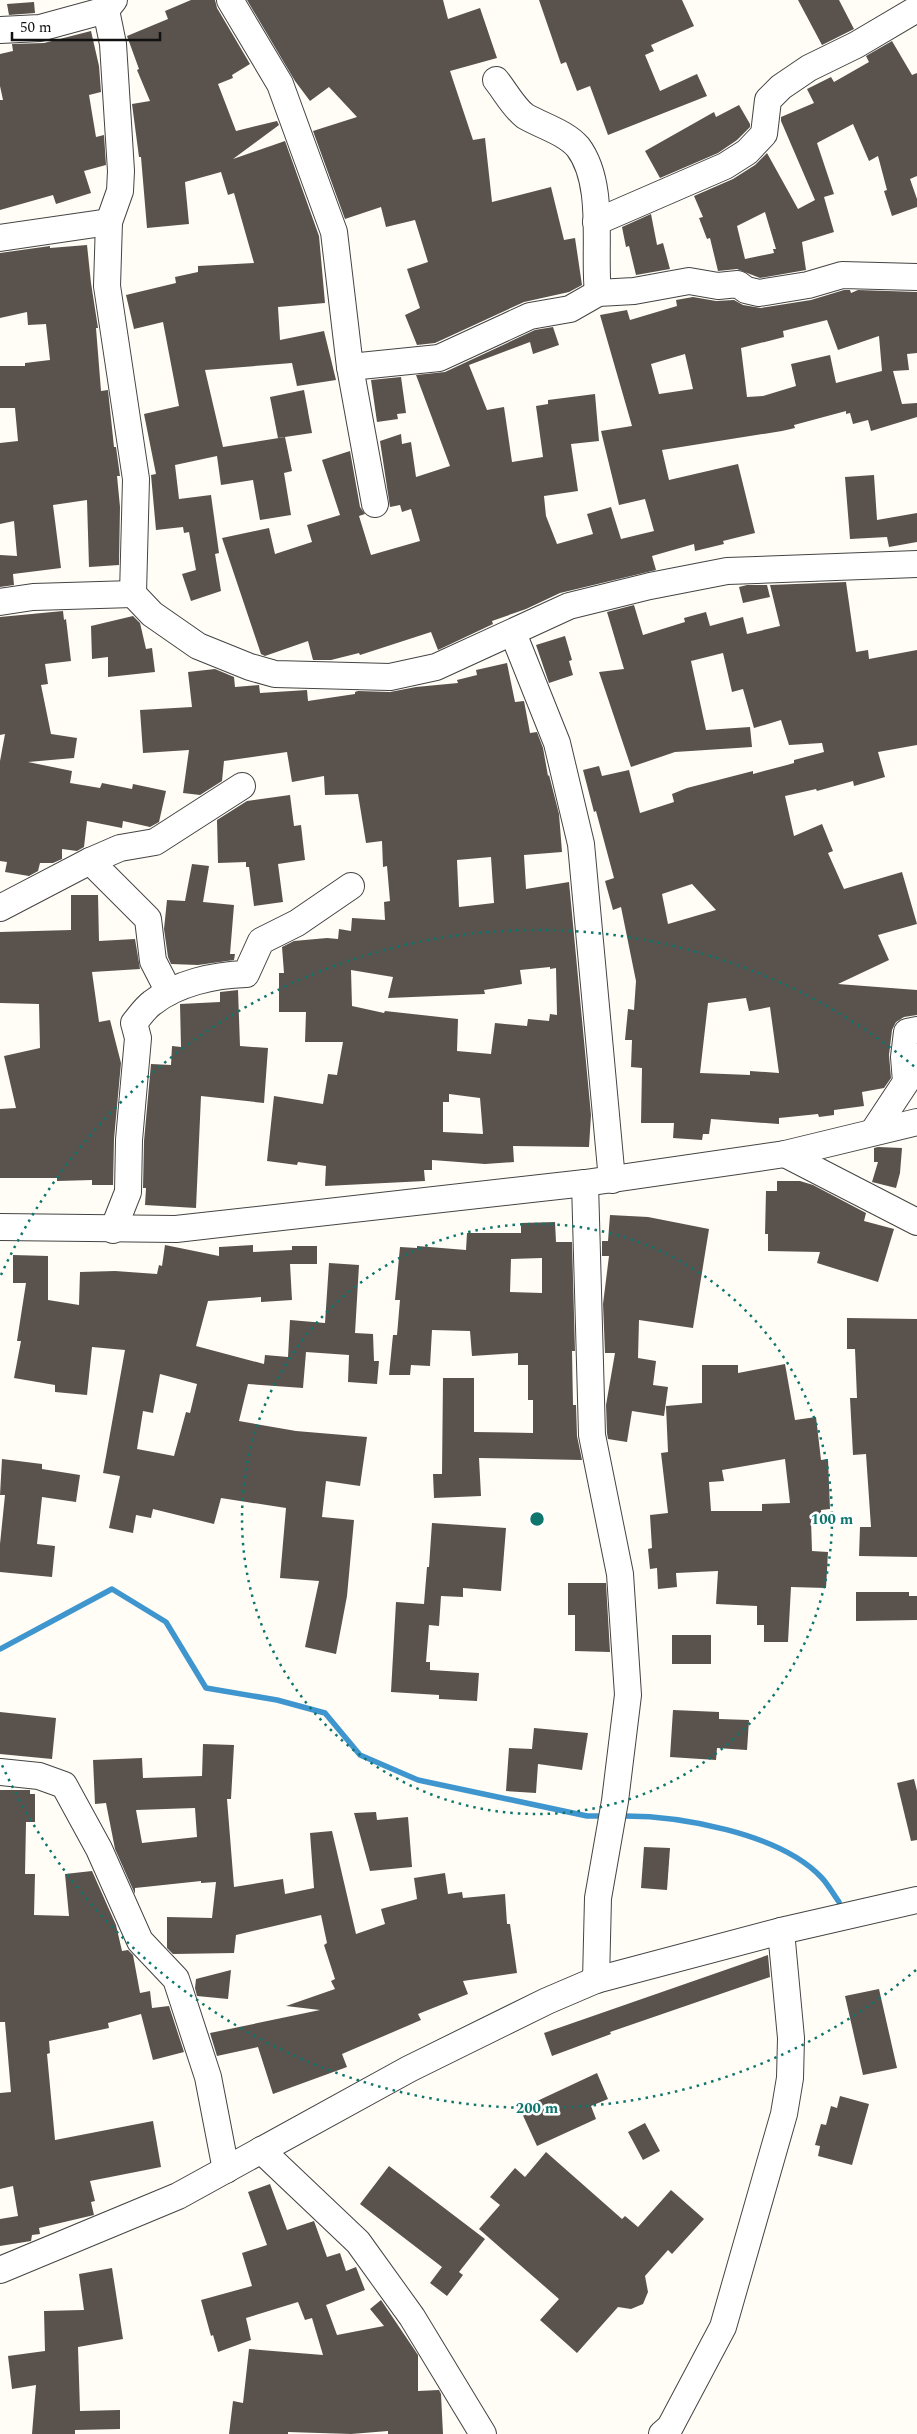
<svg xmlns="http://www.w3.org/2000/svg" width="917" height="2434" font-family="Spectral,serif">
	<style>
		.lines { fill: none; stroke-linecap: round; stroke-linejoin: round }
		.stream { stroke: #3f96cf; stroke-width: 5.5 }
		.building { fill: #5a524d; fill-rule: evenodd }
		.minor-casing { stroke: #444; stroke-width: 28 }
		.minor { stroke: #fff; stroke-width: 26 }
		.ring { fill: none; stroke: #0f766e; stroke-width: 2.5; stroke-dasharray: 2.5 5 }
		.centre { fill: #0f766e; stroke: #fff; stroke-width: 2.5 }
		.ring-label { font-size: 15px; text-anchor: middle; font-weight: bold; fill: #0f766e; stroke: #fff; stroke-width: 5; stroke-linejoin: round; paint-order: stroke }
	</style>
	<rect width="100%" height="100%" fill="#fffdf5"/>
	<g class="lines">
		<g class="stream">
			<polyline points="0,1649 112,1589 166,1622 206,1688 277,1700 325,1713 360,1755 418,1780 587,1816 605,1816"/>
			<path d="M619,1816C678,1815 779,1833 821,1877C828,1884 833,1894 839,1902"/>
		</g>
	</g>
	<g class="building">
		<polygon points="191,0 215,0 217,8 250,64 232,75 233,78 218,84 236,131 277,121 279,125 233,159 285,141 319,236 325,303 278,307 280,340 324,331 336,380 297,386 292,363 205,370 223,447 285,437 292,471 284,473 291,515 260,520 253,480 221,485 217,456 175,465 179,499 211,495 219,553 215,554 221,591 191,601 182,574 196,570 189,532 184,533 183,527 156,530 151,475 156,474 144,414 179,406 163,322 134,329 126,295 176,283 175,277 198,272 198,266 254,263 234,193 228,195 221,172 185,182 189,224 147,228 141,157 139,157 132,104 150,101 137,70 139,69 127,36 168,19 165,11"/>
		<polygon points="247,0 443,0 448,19 480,8 497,58 450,71 473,140 485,138 492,202 551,187 564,240 575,238 582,285 569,292 524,302 435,343 417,345 405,315 420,308 407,269 428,262 415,220 386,227 381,207 345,219 313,131 357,117 329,87 310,101 295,81"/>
		<polygon points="539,0 682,0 694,26 651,45 654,51 645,55 660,91 697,74 707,96 608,135 590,86 577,91 566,62 561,64"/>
		<polygon points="798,0 839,0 854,29 822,45"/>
		<polygon points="34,2 35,13 9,15 7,4"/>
		<polygon points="91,31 99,66 101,92 89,95 96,137 104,135 106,165 84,171 91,193 56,204 53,195 0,210 0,100 3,100 0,86 0,54 13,51 12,44 44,43"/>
		<path d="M892,41L912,75L917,73V176L910,179L917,199V207L892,216L884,191L887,190L878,156L869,161L853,124L817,143L834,194L824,197L834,232L802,242L806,270L760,278L737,269L718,271L710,238L707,239L699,218L703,217L694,196L733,179L755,165L767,153L798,209L815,200L781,121V117L814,103L807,89L831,77L834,82L869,62L866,56ZM765,212L776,249H773L774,253L745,259L737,226Z"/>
		<polygon points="739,105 750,124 750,127 737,140 718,153 660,178 645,151 714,112 716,117"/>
		<polygon points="651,214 657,245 663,243 670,269 636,275 629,246 626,247 622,227"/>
		<polygon points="87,245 91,283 98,328 96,328 101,391 108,390 114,447 116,447 120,476 117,476 120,507 119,565 89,567 87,500 53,505 61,568 13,574 14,585 0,587 0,555 17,556 14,521 0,524 0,443 18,441 15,408 0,408 0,366 25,366 25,363 50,360 46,324 28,325 27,312 0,318 0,253 50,246 50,248"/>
		<path d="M844,290H850L851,293L858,290L917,292V353L907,354L909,370L893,371L902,404L917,403V417L871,431L868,420L853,424L850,413L846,414V411L794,425L795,428L782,431L662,450L669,480L738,464L755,533L723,541L724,544L695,551L694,544L652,556L656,570L560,593L526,609L492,621L493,624L438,650L431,632L360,655L359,653L331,660H313L308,641L265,656L261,654L222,538L269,528L275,554L312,542L307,525L340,515L322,460L350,451L360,507L365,514L359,516L371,555L420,541L411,509L402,512L400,505L390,507L380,441L401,434L402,444L411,442L416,477L450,466L416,375L445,372L535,330L553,327L559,345L533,354L530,342L469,365L487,410L504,407L512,462L543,457L536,406L548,404V400L595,394L599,441L571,444L578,491L544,496L546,516L557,544L593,534L587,514L611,507L621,539L654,531L645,499L619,505L601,431L632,426L600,315L627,310L630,320L677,306L676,300L693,297L716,301L734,300L743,305L761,308L811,300ZM827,320L838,350L879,336L882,371L836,383L830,355L791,364L796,386L763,396L747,397L741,348L784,337L783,331ZM685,354L693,389L659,394L651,364Z"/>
		<polygon points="401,377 406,413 397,414 398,419 377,422 371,380"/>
		<polygon points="304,390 312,433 278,438 270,397"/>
		<polygon points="874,475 877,520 917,513 917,542 889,547 887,537 850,539 845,477"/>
		<path d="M846,582L856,652L868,650L869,659L917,650V745L878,752L885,777L854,786L853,781L817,791L816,789L785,796L794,836L822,824L833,851L828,853L844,889L902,872L917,924L878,935L889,960L838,984L917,990V1015L904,1017L896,1022L892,1030L889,1055L891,1078L884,1088L862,1092L864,1106L834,1110V1115L819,1117L818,1114L779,1118V1124L711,1119L709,1134H703L702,1140L673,1138L674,1123H641L642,1068L631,1067L632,1040H625L628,1009L634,1010L636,981L621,907L613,910L605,881L614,878L596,811L594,812L583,770L599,766L602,776L629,770L640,813L674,802L672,794L687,788L753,771V774L787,765L794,763V760L824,752L822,743L789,745L781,720L754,728L743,689L732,692L723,653L691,661L706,730L750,727L752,747L675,752L631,767L599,672L624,669L607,612L634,605L643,635L685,622L684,618L706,612L710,626L743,617L747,634L780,626L770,585ZM692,884L716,910L668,924L662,894ZM746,998L749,1011L770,1007L779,1073L750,1071V1075L700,1073L708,1003Z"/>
		<polygon points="747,585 767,585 770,597 743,603 739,587"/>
		<polygon points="63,611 64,620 66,619 71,661 45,664 48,684 41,685 51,734 77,738 74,758 28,762 72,771 70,783 100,788 102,783 132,789 133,784 166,791 159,822 150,827 123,821 122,828 87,821 84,847 77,851 62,849 62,859 53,863 40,863 38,871 29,876 5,872 7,862 0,861 0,761 5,734 0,735 0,617"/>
		<polygon points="133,616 140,623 146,649 152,648 155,672 108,677 108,657 92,659 91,626"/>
		<polygon points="565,636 572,660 569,661 573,675 549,683 536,645"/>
		<path d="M507,663L515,702L524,701L530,733L537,732L543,748L548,776L549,775L559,814L562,852L524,855L526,889L569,882L591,1115L589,1147L513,1146L514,1162L485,1164L432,1160V1170H424L425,1181L325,1186L326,1166L298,1162L297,1165L267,1161L274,1096L323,1104L328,1074L337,1075L343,1042H305L306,1012H279V973H284L282,947L294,941L327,938L338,939L339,929L351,931L352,918L385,920L384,902L390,901L387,866L383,867L382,841L366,843L358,794L325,795L324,776L292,782L287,752L224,761L222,781L200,795L183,793L189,750L143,753L140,710L192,707L188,672L215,669L234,677L235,687L259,685L260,693L307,690L308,701L355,694V692L358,691L390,692L416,687L458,683L457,680L477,675L476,670ZM491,857L494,903L459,907L457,860ZM550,967V969L556,968L557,1015L550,1014L549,1021L528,1019L527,1026L495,1023L491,1054L457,1051L458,1019L385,1011L384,1013L352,1006L351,970L393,977L388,998L485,994L484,990L522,984L520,970ZM449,1094L480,1098L483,1134L443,1132V1102H449Z"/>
		<polygon points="290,795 294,826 301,825 305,860 278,864 283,902 254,906 249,867 246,867 246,862 218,863 217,820 247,801"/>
		<polygon points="192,864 209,866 203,902 234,905 230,954 235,954 234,960 198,965 171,964 168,957 164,929 167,900 185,901"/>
		<polygon points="71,895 98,895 99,941 135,939 140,969 92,972 99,1022 110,1020 121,1063 114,1139 113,1185 92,1185 92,1180 57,1181 57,1178 0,1178 0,1109 16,1108 4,1056 40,1048 39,1004 0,1003 0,932 71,930"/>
		<polygon points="238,990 240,1046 268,1048 264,1103 201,1096 196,1208 145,1205 146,1188 143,1188 144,1141 151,1064 171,1065 172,1046 181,1047 180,1004 220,1002 220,992"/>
		<polygon points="878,1147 902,1148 900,1173 896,1188 872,1182 878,1162 874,1162 874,1148"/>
		<polygon points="777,1181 800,1181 813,1185 866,1213 864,1221 894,1229 878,1282 817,1263 820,1252 768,1251 768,1234 765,1234 766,1191 777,1191"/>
		<polygon points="610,1215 648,1217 709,1229 693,1328 639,1320 638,1358 656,1361 653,1385 668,1387 664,1416 632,1411 627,1442 608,1439 607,1433 606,1405 615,1353 605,1353 603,1304 609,1256 602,1256 602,1241 608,1241"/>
		<path d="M555,1222L556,1242H572L575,1351H572L573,1405H576L577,1436L582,1460L479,1458L481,1496L434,1498L433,1474H442L443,1378H474V1432L533,1433V1400H528V1365H518V1353L472,1356L470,1331L432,1330L430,1366L411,1365L410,1375H389L393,1335H397L400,1300H395L400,1247L417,1248V1246L466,1250L467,1233H521V1223ZM542,1258V1293L510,1292L511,1259Z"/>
		<path d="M165,1245L219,1256V1247L253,1245V1252L292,1250V1246H317V1264H290L292,1300L261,1302V1297L208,1301L196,1346L264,1364L265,1355L288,1357L290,1320L325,1323L329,1263L359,1265L355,1333L373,1334L374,1361H379L377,1384L348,1382L349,1355L306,1352L303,1388L248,1384L239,1421L296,1431L367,1437L360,1486L326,1481L322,1517L354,1520L347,1596L336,1654L305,1647L319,1581L280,1578L286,1508L221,1498L214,1524L153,1509L151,1518L136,1515L133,1533L109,1528L120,1476L103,1473L125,1350L92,1347L87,1395L55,1392V1385L14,1378L21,1341H17L26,1283H13V1255L48,1256V1300L79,1305L80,1272L115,1271L157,1274L159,1265L162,1266ZM160,1374L197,1384L190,1413L186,1412L174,1456L137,1449L143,1411L153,1413Z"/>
		<polygon points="847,1318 917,1319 917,1557 859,1556 860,1527 871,1527 866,1454 853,1455 850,1398 857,1398 855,1349 847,1349"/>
		<path d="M785,1364L795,1420L816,1417L821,1460L828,1459L830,1509L821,1510L822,1519L811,1520L812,1551L828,1552L826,1588L791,1587L788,1642H764V1625H757V1606L716,1604L718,1571L676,1573L677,1587L658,1589L657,1568L650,1569L648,1549L652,1548L650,1515L668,1513L661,1453L668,1452L666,1406L702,1403V1365H738V1373ZM785,1459L790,1503L762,1504V1511H711L709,1482L724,1481L722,1470Z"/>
		<polygon points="2,1459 42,1464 42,1469 80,1475 76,1502 42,1497 37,1544 55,1546 52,1577 0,1572 0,1544 5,1495 0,1495"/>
		<polygon points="432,1523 506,1528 501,1591 463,1588 463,1597 441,1596 439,1626 429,1625 426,1662 430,1662 430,1670 479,1673 477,1701 439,1699 439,1695 391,1692 396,1602 424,1604 427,1567 429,1567"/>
		<polygon points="568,1583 606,1583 610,1652 575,1651 575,1615 568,1615"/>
		<polygon points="856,1592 909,1592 909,1596 917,1596 917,1620 856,1621"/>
		<rect x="672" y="1635" width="39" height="29"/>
		<polygon points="673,1710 719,1712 719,1719 749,1720 747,1750 717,1748 716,1760 670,1757"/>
		<polygon points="0,1712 56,1718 52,1759 0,1754"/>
		<polygon points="534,1728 588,1733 582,1770 538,1764 536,1793 506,1791 509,1748 532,1749"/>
		<path d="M203,1744L234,1745L231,1799H227L234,1887L283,1879L285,1894L314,1888L310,1833L332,1831L356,1934L385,1924L381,1909L417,1899L414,1878L445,1873L448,1894L462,1892L463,1898L505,1894L507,1924H510L517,1973L463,1981L468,1994L418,2014L421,2020L342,2054L347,2067L273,2094L258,2047L217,2056L210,2033L320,2010L286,2006L335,1989L331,1981L335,1979L324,1945L327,1943L321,1915L236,1935L234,1953L173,1954L167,1948V1917L212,1918L216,1882L201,1883V1881L135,1888V1894L115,1849L106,1803L95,1804L93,1760L142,1758L143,1778L202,1776ZM195,1808L197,1837L142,1843L136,1810Z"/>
		<polygon points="914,1779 917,1791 917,1840 911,1841 897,1783"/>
		<polygon points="0,1790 30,1790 30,1794 35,1794 35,1822 26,1822 25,1874 35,1874 34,1915 69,1916 65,1874 92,1871 116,1925 122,1951 128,1950 133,1955 140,1993 150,1991 152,2008 169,2006 184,2052 153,2060 141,2014 108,2023 109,2028 49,2041 50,2053 47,2054 55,2140 153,2121 161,2167 90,2181 95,2201 91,2202 94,2215 39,2228 40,2234 32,2235 31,2241 0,2246 0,2219 18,2216 13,2186 0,2189 0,2093 11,2092 5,2022 0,2022"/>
		<polygon points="376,1812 377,1820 408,1817 412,1867 370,1871 354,1813"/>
		<polygon points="644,1847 670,1848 667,1890 641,1888"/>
		<polygon points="768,1955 770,1977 610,2032 611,2034 552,2056 544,2033"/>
		<polygon points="231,1970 228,1999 197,1996 195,1988 196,1979"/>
		<polygon points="879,1989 897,2068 863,2075 845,1996"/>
		<polygon points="597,2073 608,2099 591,2106 596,2119 537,2146 520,2109"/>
		<polygon points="840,2096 869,2104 852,2165 818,2156 820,2146 815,2145 821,2124 826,2125 831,2106 837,2108"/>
		<polygon points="645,2123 660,2151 643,2160 628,2132"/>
		<polygon points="546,2152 622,2219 625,2216 638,2227 671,2190 704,2219 672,2254 668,2250 645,2276 648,2292 643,2304 631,2309 618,2307 577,2353 540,2320 559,2299 479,2229 500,2205 490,2197 515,2168 525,2177"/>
		<polygon points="389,2166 485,2239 459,2272 463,2275 447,2296 430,2283 442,2267 360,2204"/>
		<polygon points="270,2184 287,2230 314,2221 327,2257 340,2253 346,2271 356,2267 365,2290 326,2305 337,2335 384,2326 370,2309 381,2300 418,2355 418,2391 439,2390 441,2394 443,2434 388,2434 388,2431 351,2434 288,2432 288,2434 229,2434 233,2401 243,2403 249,2349 323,2355 312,2318 305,2320 298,2302 246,2318 251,2340 218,2352 213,2335 211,2336 201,2300 252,2286 242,2253 267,2245 248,2192"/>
		<polygon points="112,2268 123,2339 78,2347 80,2411 120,2410 120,2429 75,2430 75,2434 32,2434 36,2385 12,2389 8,2356 45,2351 44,2311 84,2310 79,2274"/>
	</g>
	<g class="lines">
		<g class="minor-casing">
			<g id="minor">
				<polyline points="230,0 280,84 334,232 350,367 375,504"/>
				<polyline points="106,10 113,44 121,171 120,191 109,222 107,286 136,479 133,594 152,614 198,646 250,667 275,674 390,677 436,667 569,606 650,586 727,571 917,564"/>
				<polyline points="0,30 40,28 106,10 114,0"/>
				<path d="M496,80C505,91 514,108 525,116C542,126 565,132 578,147C606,184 593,250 598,293"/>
				<polyline points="596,222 725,166 747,152 764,134 768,100 781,87 809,68 856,45 917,9"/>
				<polyline points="0,238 109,222"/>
				<polyline points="350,367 439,358 530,316 570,309 598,293 634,291 689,281 718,286 738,284 746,290 759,293 808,285 842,275 917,277"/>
				<polyline points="0,602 33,597 133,594"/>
				<polyline points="513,633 557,743 581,844 612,1180"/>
				<polyline points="90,861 148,919 153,961 169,992"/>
				<polyline points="0,908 90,861 120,848 155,842 242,786"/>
				<polyline points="873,1132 906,1082 904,1057 907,1032 917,1030"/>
				<polyline points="785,1154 917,1222"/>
				<polyline points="585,1183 592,1435 620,1574 628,1695 615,1801 598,1898 596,1980"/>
				<polyline points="0,1227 176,1229 585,1183 785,1154 917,1122"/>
				<path d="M113,1230L128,1192L129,1140L138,1038L134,1023C139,1017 145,1008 152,1003C177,983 214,975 246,974L261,941L297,923L351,886"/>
				<polyline points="0,1772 39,1776 64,1785 99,1849 140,1941 176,1979 208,2077 226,2170"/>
				<polyline points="261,2150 358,2242 412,2317 483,2434"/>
				<polyline points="0,2270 178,2196 409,2069 547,2001 596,1980 781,1931 917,1900"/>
				<polyline points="662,2434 670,2427 723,2327 784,2114 790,2078 791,2038 781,1931"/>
			</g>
		</g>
		<use href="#minor" class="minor"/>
	</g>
	<g class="ring">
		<circle cx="537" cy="1519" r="295"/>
		<path d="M916 1970A589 589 0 0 1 1 1763M1 1275A589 589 0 0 1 916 1068"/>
	</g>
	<circle cx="537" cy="1519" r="8" class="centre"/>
	<g class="ring-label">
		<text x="832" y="1524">100 m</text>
		<text x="537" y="2113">200 m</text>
	</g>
	<path d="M12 32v8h148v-8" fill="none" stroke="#111111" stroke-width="2.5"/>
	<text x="20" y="32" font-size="15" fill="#111111" stroke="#ffffff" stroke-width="4" paint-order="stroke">50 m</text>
</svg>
